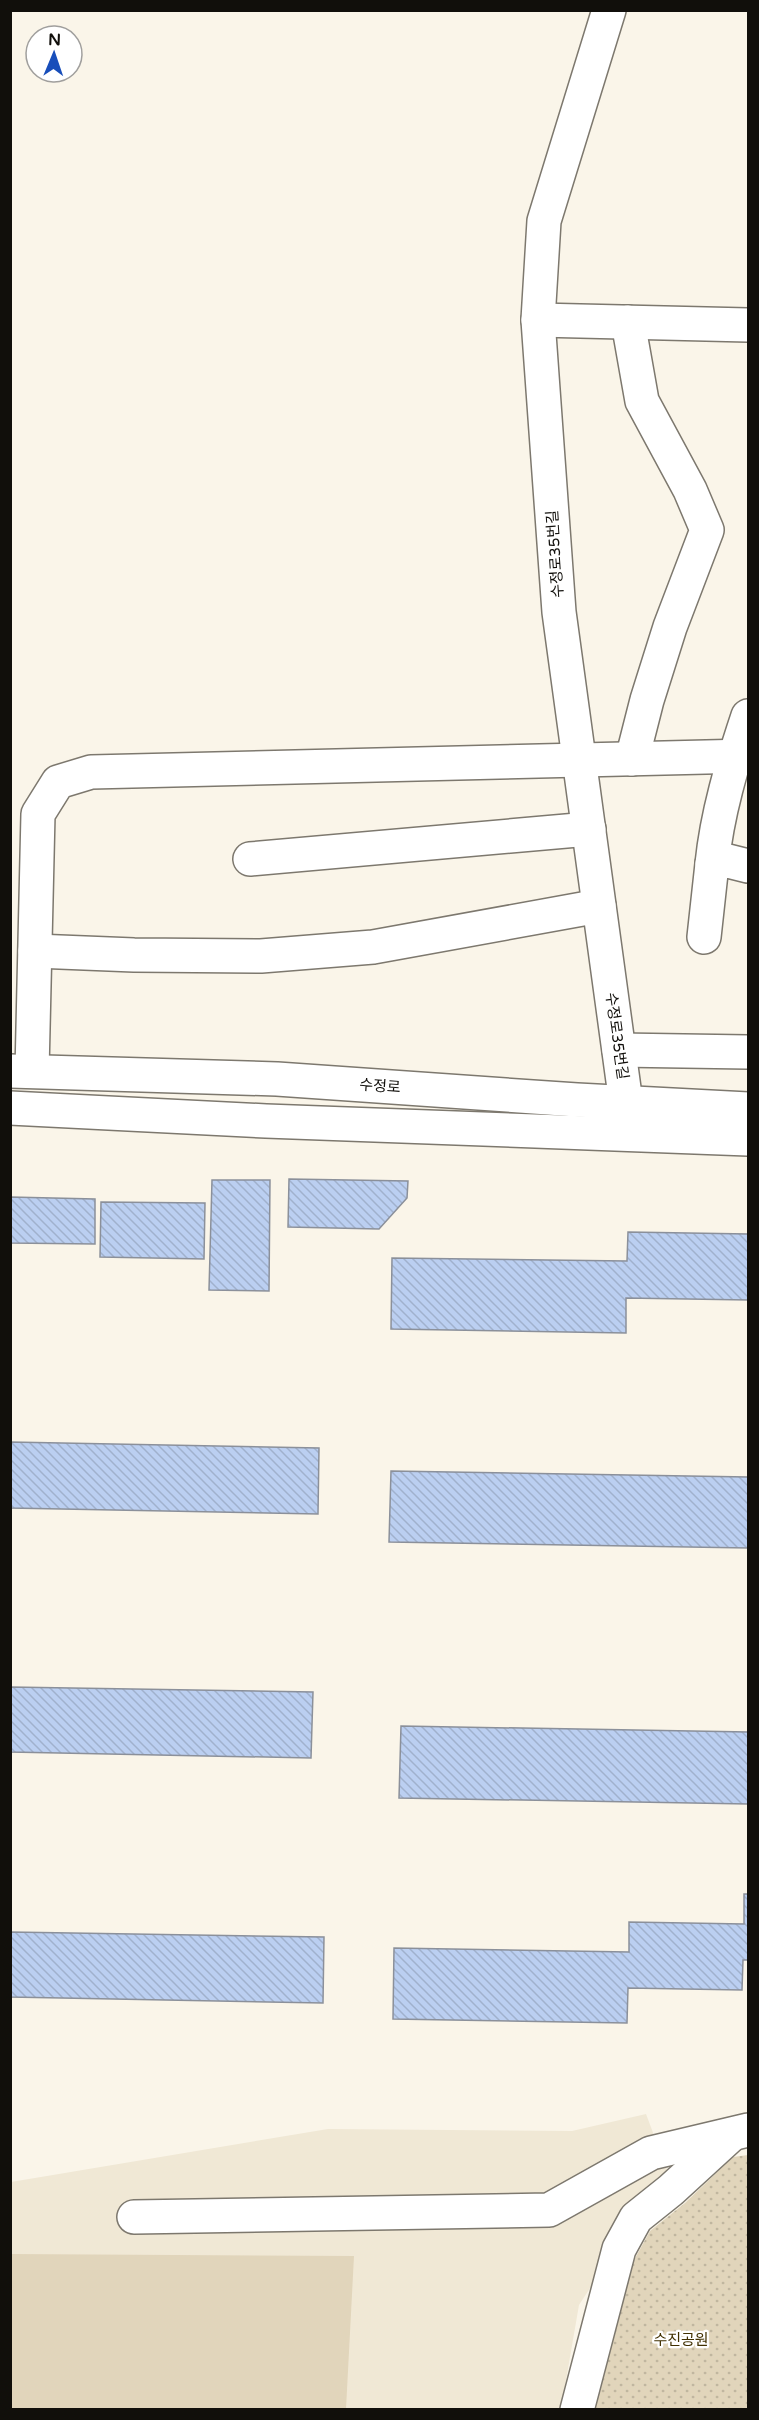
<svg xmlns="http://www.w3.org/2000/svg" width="759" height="2420" font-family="'Varela Round','Noto Sans KR',sans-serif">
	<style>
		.built { fill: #f0e8d5 }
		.grass { fill: #e1d5bb }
		.park { fill: url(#park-dots) }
		.building { fill: url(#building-back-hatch); stroke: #8b909a; stroke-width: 1.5 }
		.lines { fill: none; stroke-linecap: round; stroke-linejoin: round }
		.minor-casing { stroke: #7d786e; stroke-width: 36 }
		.major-casing { stroke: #7d786e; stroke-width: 36 }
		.minor { stroke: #fff; stroke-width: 33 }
		.major { stroke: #fff; stroke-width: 33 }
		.labels { text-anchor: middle; stroke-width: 4.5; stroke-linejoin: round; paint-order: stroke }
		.street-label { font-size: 15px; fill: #110f0b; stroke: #fff }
		.park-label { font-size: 15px; fill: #413000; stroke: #fff }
	</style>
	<defs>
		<pattern id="park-dots" width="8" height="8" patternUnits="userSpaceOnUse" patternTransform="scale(1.5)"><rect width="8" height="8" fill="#e1d5bb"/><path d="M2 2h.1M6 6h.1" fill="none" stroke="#c0b69f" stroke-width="1.8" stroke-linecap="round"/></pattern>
		<pattern id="building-back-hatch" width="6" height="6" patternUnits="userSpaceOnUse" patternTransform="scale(1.5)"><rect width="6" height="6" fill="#bbcff1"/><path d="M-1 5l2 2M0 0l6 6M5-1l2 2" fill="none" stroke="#a0b1cd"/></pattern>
	</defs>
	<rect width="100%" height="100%" fill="#faf5e9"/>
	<polygon class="built" points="646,2114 667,2170 579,2305 561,2409 11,2410 11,2182 328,2129 572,2131"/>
	<polygon class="grass" points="11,2254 354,2256 346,2409 11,2409"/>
	<polygon class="park" points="748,2155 748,2409 594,2409 633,2262 650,2231 685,2203 733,2157"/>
	<g class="building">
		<polygon points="289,1179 408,1181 407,1198 379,1229 288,1227"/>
		<polygon points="212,1180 270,1180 269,1291 209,1290"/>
		<polygon points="10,1197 95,1199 95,1244 10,1243"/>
		<polygon points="101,1202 205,1203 204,1259 100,1257"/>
		<polygon points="628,1232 748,1234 748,1300 626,1298 626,1333 391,1329 392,1258 627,1261"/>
		<polygon points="10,1442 319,1448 318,1514 10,1508"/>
		<polygon points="391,1471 748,1477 748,1548 389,1542"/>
		<polygon points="10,1687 313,1692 311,1758 10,1752"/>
		<polygon points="401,1726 748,1732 748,1804 399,1798"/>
		<polygon points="744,1894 748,1894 748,1960 743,1960 742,1990 628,1988 627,2023 393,2019 394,1948 629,1952 629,1922 744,1924"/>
		<polygon points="10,1932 324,1937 323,2003 10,1997"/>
	</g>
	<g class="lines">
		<g class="minor-casing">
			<g id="minor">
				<polyline points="609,10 544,221 538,320 559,612 626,1103"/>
				<polyline points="538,320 748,325"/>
				<polyline points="628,322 642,401 690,490 707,530 670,627 647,700 632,759"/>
				<polyline points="250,859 589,829"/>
				<path d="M712,864C717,814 732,764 748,716"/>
				<polyline points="704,937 712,864 728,861 748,866"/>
				<polyline points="35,951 134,955 261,956 373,947 599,906"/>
				<polyline points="619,1050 748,1052"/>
				<polyline points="32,1071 38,814 58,782 91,772 748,756"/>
				<polyline points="134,2217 549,2210 651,2153 748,2130"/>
				<polyline points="577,2410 619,2249 636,2218 671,2190 730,2136"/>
			</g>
		</g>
		<g class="major-casing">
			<g id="major">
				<polyline points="10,1071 277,1079 577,1100 748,1109"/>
				<polyline points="10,1108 266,1121 748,1139"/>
			</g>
		</g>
		<use href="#minor" class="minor"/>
		<use href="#major" class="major"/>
	</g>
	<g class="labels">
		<g class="street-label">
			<text transform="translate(555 554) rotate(-94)" y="5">수정로35번길</text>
			<text transform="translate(617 1036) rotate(82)" y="5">수정로35번길</text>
			<text transform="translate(380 1086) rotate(4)" y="5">수정로</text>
		</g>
		<g class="park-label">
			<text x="681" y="2345">수진공원</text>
		</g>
	</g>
	<rect width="759" height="2420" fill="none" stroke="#110f0b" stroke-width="24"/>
	<g transform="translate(54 54) rotate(2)"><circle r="28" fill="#ffffff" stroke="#a09f9d" stroke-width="1.5"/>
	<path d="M0-4.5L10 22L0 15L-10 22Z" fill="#184eba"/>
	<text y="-9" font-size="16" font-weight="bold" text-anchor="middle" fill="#110f0b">N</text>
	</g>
</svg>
